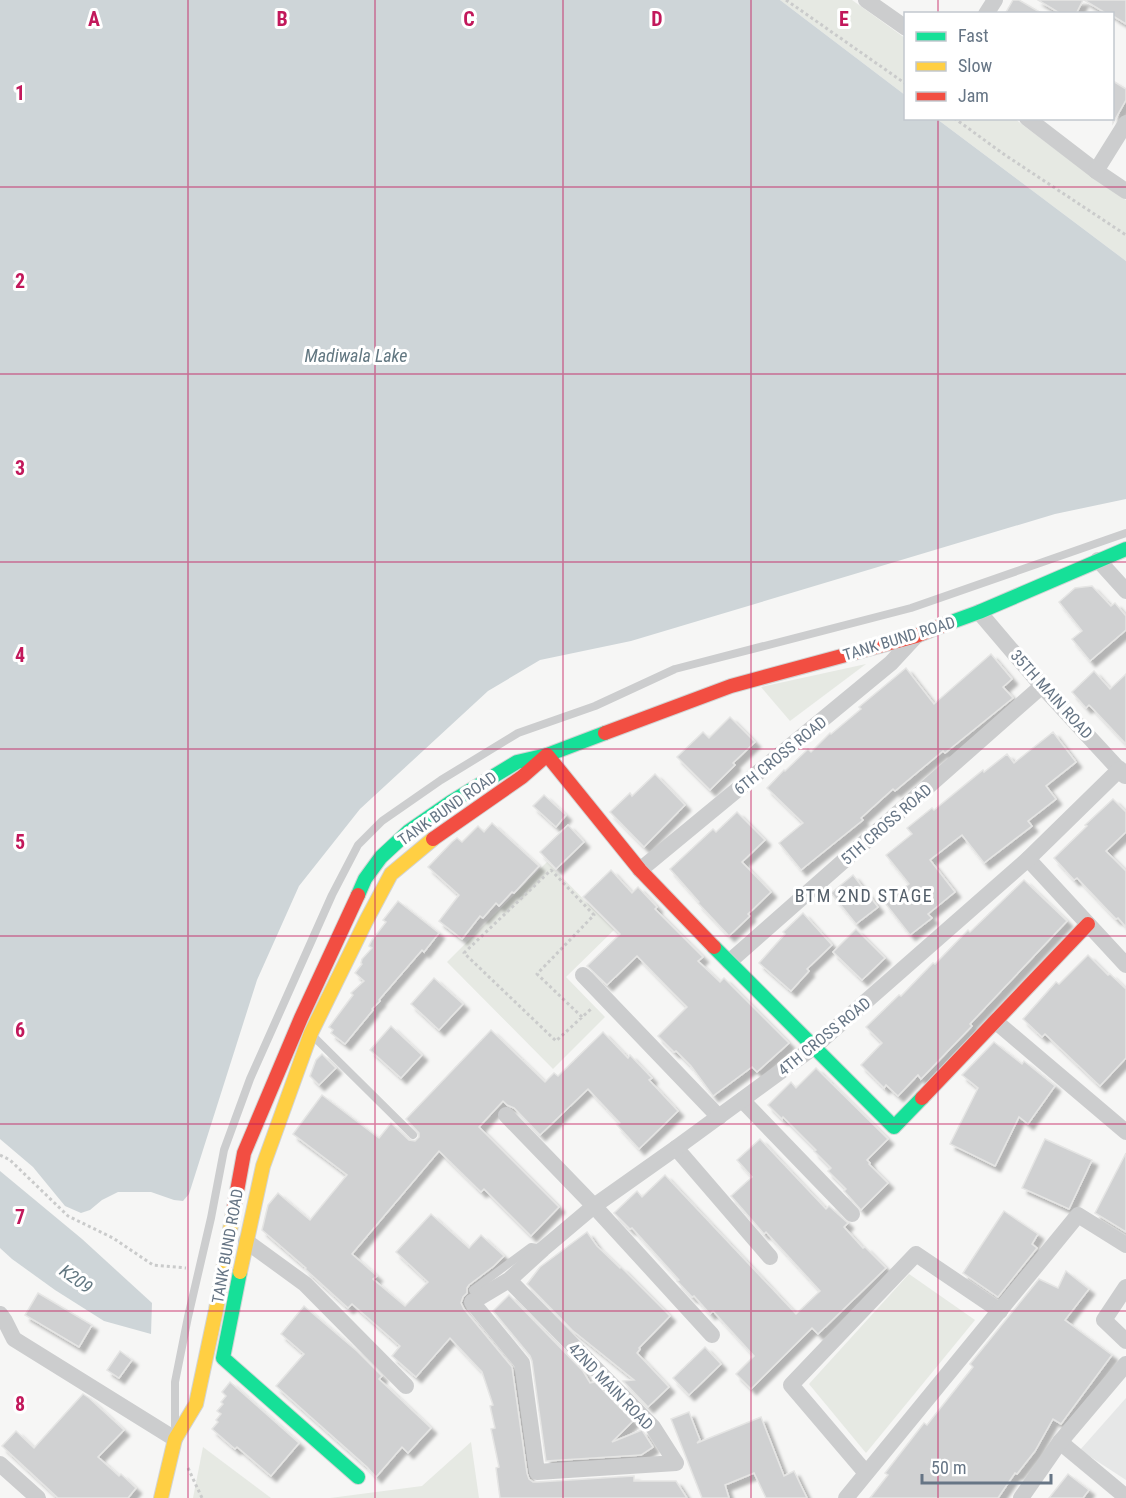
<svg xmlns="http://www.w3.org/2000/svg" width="1126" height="1498" font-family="'Roboto Condensed',sans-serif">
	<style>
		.built { fill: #e6e7e7 }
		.green { fill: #e6e9e3 }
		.water { fill: #ced5d8 }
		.building { fill: #d0d1d2; stroke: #e5e5e4; stroke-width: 1.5; filter: url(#shadow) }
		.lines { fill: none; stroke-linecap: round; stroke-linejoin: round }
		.fast-casing { stroke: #d2d4d4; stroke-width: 16 }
		.slow-casing { stroke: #d2d4d4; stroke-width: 16 }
		.jam-casing { stroke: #d2d4d4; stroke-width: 16 }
		.path { stroke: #cacbcb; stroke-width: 3; stroke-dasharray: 3 3; stroke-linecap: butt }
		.lane { stroke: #cccdce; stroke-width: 8 }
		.street { stroke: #cccdce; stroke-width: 16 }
		.fast { stroke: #16e098; stroke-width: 14 }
		.slow { stroke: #ffcf43; stroke-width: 14 }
		.jam { stroke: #f24e42; stroke-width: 14 }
		.grid { fill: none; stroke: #c2185b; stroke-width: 1.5; stroke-opacity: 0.55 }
		.labels { text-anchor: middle; stroke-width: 6; stroke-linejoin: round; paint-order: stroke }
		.street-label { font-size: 16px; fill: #667585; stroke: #fff }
		.water-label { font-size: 18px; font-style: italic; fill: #627781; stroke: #fff }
		.neighbourhood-label { font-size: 18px; letter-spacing: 1.5px; fill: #545f6a; stroke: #fff }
		.grid-label { font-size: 20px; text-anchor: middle; font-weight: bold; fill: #c2185b; stroke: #fff; stroke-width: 6; stroke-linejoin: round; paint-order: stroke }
	</style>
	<defs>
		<filter id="shadow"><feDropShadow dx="5.5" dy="5.5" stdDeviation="1.5" flood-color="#0004"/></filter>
	</defs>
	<rect width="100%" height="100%" fill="#f6f6f5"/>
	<polygon class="built" points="1126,1398 1126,1480 1080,1450"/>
	<g class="green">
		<polygon points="780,0 852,0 905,38 905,95"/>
		<polygon points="937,119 1015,119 1091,176 1126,200 1126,261"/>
		<polygon points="866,664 790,721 761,687"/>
		<polygon points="547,862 614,930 566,977 605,1017 553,1069 447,962"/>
		<polygon points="909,1274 975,1320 866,1453 809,1384"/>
		<polygon points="471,1442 479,1498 330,1498 422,1486"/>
		<polygon points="203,1447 271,1498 193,1498"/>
	</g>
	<g class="water">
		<polygon points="0,0 780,0 905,95 906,118 937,119 1126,261 1126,499 1055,514 631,641 540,660 488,691 360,809 299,886 257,980 189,1194 183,1201 174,1200 151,1192 118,1192 102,1200 90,1210 81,1213 65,1206 33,1167 0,1139"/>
		<polygon points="0,1171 82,1239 152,1303 151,1334 104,1321 55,1290 12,1259 0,1248"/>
	</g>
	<g class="building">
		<polygon points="1013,0 1019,0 1043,14 1005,14"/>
		<polygon points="1038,0 1083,0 1076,14 1061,14"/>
		<polygon points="1084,0 1126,0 1126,24 1113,16 1113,14 1107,14"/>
		<polygon points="1113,81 1126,89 1126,100 1113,123"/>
		<polygon points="1092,586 1111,606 1115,603 1126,616 1126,630 1090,661 1072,639 1082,631 1059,602 1075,588"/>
		<polygon points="991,654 1012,679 1003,687 1013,698 945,753 943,751 895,791 893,789 861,818 863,820 801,870 779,843 803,823 767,788 784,770 785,771 808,749 811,752 830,733 831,734 861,709 859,707 906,668 934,704"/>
		<polygon points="1094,671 1110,689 1126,674 1126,744 1094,710 1089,705 1086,708 1072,692"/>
		<polygon points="730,717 755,742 733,763 735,765 710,790 677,757 703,732 709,738"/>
		<polygon points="1053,732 1076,762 1046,786 1056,799 1028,821 1032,826 984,863 962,835 930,860 955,892 928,914 932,918 910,935 885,903 909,884 886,855 912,834 907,828 932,808 934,810 983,770 984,772 1007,754 1014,763"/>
		<polygon points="655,774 685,805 644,847 610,812 630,793 632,796"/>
		<polygon points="544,795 566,815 556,827 533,806"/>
		<polygon points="1113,799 1126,812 1126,832 1106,851 1126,871 1126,927 1118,918 1116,919 1077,878 1074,880 1054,858 1087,826 1085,825"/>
		<polygon points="737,812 765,840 742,862 771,892 748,914 750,916 729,936 698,903 699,902 670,869 713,829 716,832"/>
		<polygon points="492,823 539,866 514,893 512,892 499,906 496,903 483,918 480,916 462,939 439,921 459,895 428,867 452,842 457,838 462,842 478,826 484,832"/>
		<polygon points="568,825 584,842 556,869 540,852"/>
		<polygon points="611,870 632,893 638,887 657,907 655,909 703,957 698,961 720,982 724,978 789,1043 757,1072 752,1067 713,1096 691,1066 676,1051 674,1052 658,1036 687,1007 672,992 637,956 607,985 587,966 620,934 583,897"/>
		<polygon points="853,875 878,907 856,924 831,893"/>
		<polygon points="1024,880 1067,921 970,1024 972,1026 921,1079 918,1075 898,1096 886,1085 884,1088 861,1065 882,1043 866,1027 899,995 901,996 933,963 935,964 968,930 970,932"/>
		<polygon points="398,901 439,933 424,952 422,950 379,1000 380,1001 372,1009 373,1010 345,1044 331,1033 333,1030 329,1027 353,995 351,993 364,981 355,973 362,964 361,963 362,959 372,948 369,946 372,940 386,922 383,920"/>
		<polygon points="803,913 832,945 807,969 809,971 791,991 759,963 785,934 783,932"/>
		<polygon points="856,929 885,958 862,980 833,952"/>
		<polygon points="1088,955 1108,975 1110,974 1126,989 1126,1058 1100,1086 1045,1034 1042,1037 1023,1019 1056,982 1059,984"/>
		<polygon points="434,978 463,1004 439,1030 411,1004"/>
		<polygon points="391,1026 422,1055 401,1078 370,1050"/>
		<polygon points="491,1030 545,1082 554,1073 558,1076 603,1032 628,1058 630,1055 652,1078 649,1080 678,1111 639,1149 617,1125 620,1123 588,1089 540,1135 514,1108 507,1105 503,1101 479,1127 559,1207 531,1236 484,1189 481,1192 439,1151 352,1254 377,1276 373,1279 405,1306 428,1282 396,1252 431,1214 469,1248 481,1235 504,1256 494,1266 469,1285 467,1288 467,1293 463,1297 461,1303 464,1309 512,1367 527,1473 529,1479 533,1482 538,1482 634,1476 634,1481 676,1481 687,1498 500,1498 496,1468 499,1467 491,1429 495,1428 490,1406 493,1405 482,1372 450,1338 416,1377 392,1356 400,1346 352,1304 348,1308 305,1269 306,1268 262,1230 268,1205 278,1193 310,1220 347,1175 293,1134 322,1095 379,1138 391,1123 409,1140 415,1141 419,1137 419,1133 406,1119"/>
		<polygon points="994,1042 1022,1064 1024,1061 1055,1086 1028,1124 1019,1117 995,1166 950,1144 978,1088 962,1075"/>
		<polygon points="322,1054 336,1068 319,1085 310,1076 316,1060"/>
		<polygon points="816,1068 888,1139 867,1160 870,1163 869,1164 888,1183 861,1210 844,1191 846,1189 828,1171 831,1168 814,1151 816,1150 783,1117 782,1119 768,1105 791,1082 796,1088"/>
		<polygon points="760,1139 826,1209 829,1206 848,1223 844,1227 863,1248 865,1247 886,1268 818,1334 812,1328 751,1389 736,1374 754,1356 713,1311 710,1314 694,1296 692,1297 677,1281 679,1280 632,1228 630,1229 614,1213 637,1191 642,1197 665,1175 796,1314 820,1291 766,1232 764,1234 731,1196 752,1177 737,1160"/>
		<polygon points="1045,1139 1092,1160 1069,1209 1022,1188"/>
		<polygon points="1126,1153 1126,1232 1095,1213"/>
		<polygon points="1004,1211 1038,1234 1032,1244 1037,1248 998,1297 963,1273"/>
		<polygon points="587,1232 597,1246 620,1268 621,1267 670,1316 639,1348 640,1349 637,1353 669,1387 648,1407 623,1381 634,1380 572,1330 527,1284 540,1267"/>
		<polygon points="1066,1271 1089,1289 1065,1320 1112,1355 1061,1424 1053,1419 1035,1451 1017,1474 1015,1473 998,1498 870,1498 888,1475 885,1473 924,1423 927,1425 973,1367 970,1364 1039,1279 1058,1288"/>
		<polygon points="38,1293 92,1325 79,1347 25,1315"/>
		<polygon points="509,1295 583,1371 590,1383 595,1382 633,1421 612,1442 642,1430 653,1447 641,1455 546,1461 532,1361 530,1356 493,1311"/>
		<polygon points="304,1306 357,1351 382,1376 379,1379 431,1428 408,1453 402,1447 376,1477 367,1467 276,1386 304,1354 281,1334"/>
		<polygon points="705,1347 721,1364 689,1395 673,1378"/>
		<polygon points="120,1351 132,1360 119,1378 107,1370"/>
		<polygon points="230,1382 299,1443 271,1476 237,1447 235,1449 212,1429 218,1422 216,1420 221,1414 217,1411 223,1404 221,1402 226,1396 222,1392"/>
		<polygon points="83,1394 89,1398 124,1430 98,1457 119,1476 121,1474 136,1488 128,1498 58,1498 2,1446 16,1431 34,1448"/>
		<polygon points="689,1412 700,1440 697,1443 761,1417 784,1476 794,1471 807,1498 766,1498 754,1473 725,1485 729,1498 702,1498 671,1419"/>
		<polygon points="1068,1474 1089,1490 1083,1498 1049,1498"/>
	</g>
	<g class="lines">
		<g class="fast-casing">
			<g id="fast">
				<polyline points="946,624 979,612 1126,549"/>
				<polyline points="358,895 365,879 381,857 409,831 451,802 517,762 547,755 605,733"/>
				<polyline points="714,947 894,1127 922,1098"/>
				<polyline points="240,1272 223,1358 358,1477"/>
			</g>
		</g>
		<g class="slow-casing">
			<g id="slow">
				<polyline points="240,1272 263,1166 311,1033 366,921 391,874 433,839"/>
				<polyline points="161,1498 175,1439 196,1404 216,1310 233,1213"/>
			</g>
		</g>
		<g class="jam-casing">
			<g id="jam">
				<polyline points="605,733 731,686 916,636 946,624"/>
				<polyline points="433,839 522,777 547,755 640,870 714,947"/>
				<polyline points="922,1098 1088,924"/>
				<polyline points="233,1213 244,1153 301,1018 358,895"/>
			</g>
		</g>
		<g class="path">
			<polyline points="786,0 906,84"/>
			<polyline points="954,118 1005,155 1126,235"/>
			<polyline points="582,1017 537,974 594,915 551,870 464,953 556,1041 592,1008"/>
			<polyline points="0,1155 10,1160 68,1216 113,1238 153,1265 186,1268"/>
			<polyline points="188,1468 202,1498"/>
		</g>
		<g class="lane">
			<polyline points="313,1036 413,1135"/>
			<polyline points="473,1290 531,1247 543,1249"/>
			<polyline points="175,1426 175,1382 188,1317 211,1218 224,1150 250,1079 332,895 358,845 382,821 441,780 518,733 595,706 675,669 911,608 1126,533"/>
		</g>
		<g class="street">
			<polyline points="866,0 906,28"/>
			<polyline points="986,14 995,0"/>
			<polyline points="1027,118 1096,171 1126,191"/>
			<polyline points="1096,171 1126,123"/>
			<polyline points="1098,560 1126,591"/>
			<polyline points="979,612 1042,686 1125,776"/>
			<polyline points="1028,859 1126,965"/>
			<polyline points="640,870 891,663 916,636"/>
			<polyline points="729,962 1042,686"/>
			<polyline points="583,975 719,1117"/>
			<polyline points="995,1021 1126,1132"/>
			<polyline points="742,1100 852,1214"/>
			<polyline points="506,1115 594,1206 712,1335"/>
			<polyline points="676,1148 770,1257"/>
			<polyline points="246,1241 305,1284 406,1386"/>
			<polyline points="509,1280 653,1427 676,1463 537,1472 522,1363 472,1302 509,1280 543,1249 594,1206 676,1148 814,1047 1028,859 1120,769"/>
			<polyline points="1126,1287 1104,1320 1126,1341"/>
			<polyline points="0,1314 5,1321 14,1339 175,1439"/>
			<polyline points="1060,1442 1126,1497"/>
			<polyline points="0,1464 38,1498"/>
			<polyline points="866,1473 791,1385 916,1254 1000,1311"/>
			<polyline points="846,1498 1078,1215 1126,1245"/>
			<polyline points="1021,1498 1060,1442 1126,1364"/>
		</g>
		<use href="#fast" class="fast"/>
		<use href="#slow" class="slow"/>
		<use href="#jam" class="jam"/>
	</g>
	<path class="grid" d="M188,0V1498M375,0V1498M563,0V1498M751,0V1498M938,0V14M938,118V1498M0,187H1126M0,374H1126M0,562H1126M0,749H1126M0,936H1126M0,1124H1126M0,1311H1126"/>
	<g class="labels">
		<g class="street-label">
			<text transform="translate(899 638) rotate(-17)" y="6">TANK BUND ROAD</text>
			<text transform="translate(1052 694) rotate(48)" y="6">35TH MAIN ROAD</text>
			<text transform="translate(780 755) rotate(-39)" y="6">6TH CROSS ROAD</text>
			<text transform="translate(447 808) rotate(-35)" y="6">TANK BUND ROAD</text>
			<text transform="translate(886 824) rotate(-41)" y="6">5TH CROSS ROAD</text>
			<text transform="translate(824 1036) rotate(-39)" y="6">4TH CROSS ROAD</text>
			<text transform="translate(227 1246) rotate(-80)" y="6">TANK BUND ROAD</text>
			<text transform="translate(611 1386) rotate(46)" y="6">42ND MAIN ROAD</text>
		</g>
		<g class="water-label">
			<text x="356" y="362">Madiwala Lake</text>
			<text transform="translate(76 1279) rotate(36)" y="6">K209</text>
		</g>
		<g class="neighbourhood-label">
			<text x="864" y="902">BTM 2ND STAGE</text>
		</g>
	</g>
	<g class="grid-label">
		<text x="94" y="26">A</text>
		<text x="282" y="26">B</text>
		<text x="469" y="26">C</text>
		<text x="657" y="26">D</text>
		<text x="844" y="26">E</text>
		<text x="20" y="100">1</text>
		<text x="20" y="288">2</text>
		<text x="20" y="475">3</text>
		<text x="20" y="662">4</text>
		<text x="20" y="849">5</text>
		<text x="20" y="1037">6</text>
		<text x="20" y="1224">7</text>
		<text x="20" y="1411">8</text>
	</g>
	<rect x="904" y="12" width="210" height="108" fill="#ffffff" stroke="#c2c8ce" stroke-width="1.5"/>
	<rect x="916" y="32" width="30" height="9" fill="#16e098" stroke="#c2c8ce" stroke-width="1.5"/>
	<text x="958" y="42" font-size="18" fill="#667585">Fast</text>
	<rect x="916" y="62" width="30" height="9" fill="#ffcf43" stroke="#c2c8ce" stroke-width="1.5"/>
	<text x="958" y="72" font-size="18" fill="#667585">Slow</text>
	<rect x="916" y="92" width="30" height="9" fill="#f24e42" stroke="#c2c8ce" stroke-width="1.5"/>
	<text x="958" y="102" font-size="18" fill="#667585">Jam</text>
	<path d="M922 1474v9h129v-9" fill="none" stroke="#667585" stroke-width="3"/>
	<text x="931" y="1474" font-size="18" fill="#667585" stroke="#ffffff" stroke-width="4.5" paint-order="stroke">50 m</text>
</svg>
